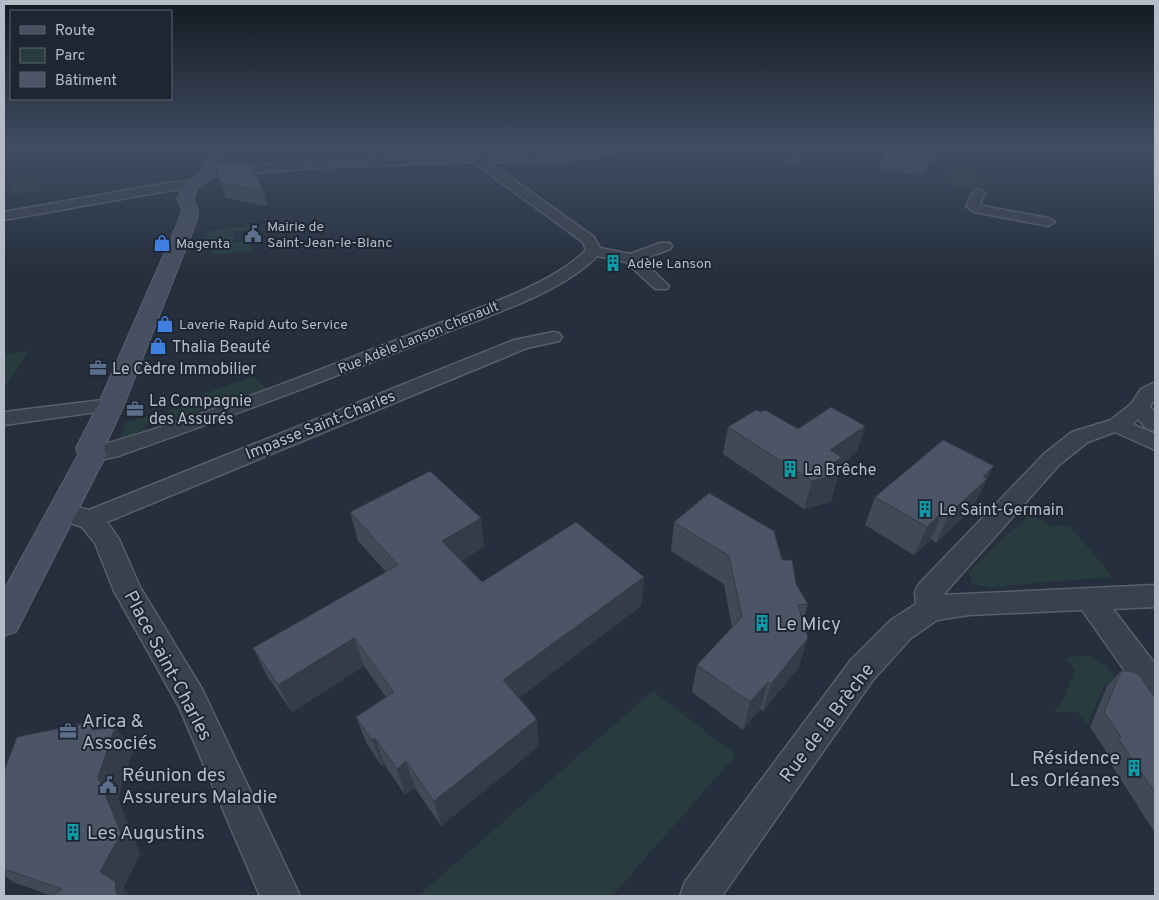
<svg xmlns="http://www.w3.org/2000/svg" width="1159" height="900" font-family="Overpass,sans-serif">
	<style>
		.green { fill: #283c3f }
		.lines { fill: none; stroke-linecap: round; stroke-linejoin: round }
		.street-casing { stroke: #575f6b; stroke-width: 3 }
		.secondary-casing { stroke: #575f6b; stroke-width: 2 }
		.street { fill: #39414d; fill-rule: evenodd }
		.secondary { fill: #475060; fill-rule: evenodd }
		.wall { fill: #414957 }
		.shaded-wall { fill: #353c47 }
		.building { fill: #4c5565; stroke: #353c47 }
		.labels { text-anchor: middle; stroke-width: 4; stroke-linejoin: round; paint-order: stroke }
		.far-poi-label { font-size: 14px; fill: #b5bcc8; stroke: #1e2632; text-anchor: start }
		.far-street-label { font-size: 14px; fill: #b5bcc8; stroke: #1e2632 }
		.poi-label { font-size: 16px; fill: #b5bcc8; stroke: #1e2632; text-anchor: start }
		.street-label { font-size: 16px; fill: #b5bcc8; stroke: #1e2632 }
		.near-poi-label { font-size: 19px; fill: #b5bcc8; stroke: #1e2632; text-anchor: start }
		.near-street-label { font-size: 19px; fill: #b5bcc8; stroke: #1e2632 }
	</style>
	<rect width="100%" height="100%" fill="#252f3d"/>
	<g class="green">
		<polygon points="953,172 988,178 981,190 946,183"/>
		<polygon points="37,177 40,190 11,195 9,182"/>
		<polygon points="255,225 254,231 234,231 232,242 252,240 251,251 211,255 213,248 202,249 208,231"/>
		<polygon points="29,351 7,384 4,385 4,354"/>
		<polygon points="254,376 267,389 242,399 232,394 208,401 172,405"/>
		<polygon points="230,398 234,400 169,420 167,410 206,405"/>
		<polygon points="159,412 162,418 145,424 145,430 120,438 126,423"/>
		<polygon points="1030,514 1051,526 1069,525 1113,577 989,587 973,585 968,572"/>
		<polygon points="1088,656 1106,666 1120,685 1104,685 1087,725 1078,712 1054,712 1065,697 1075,669 1065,657"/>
		<polygon points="653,691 736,755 612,896 418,896"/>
	</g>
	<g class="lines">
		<g class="street-casing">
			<g id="street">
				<path d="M456,148H468L479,155L514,156L556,154L606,148H624L623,150L598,156L556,161L489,162L594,237L600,248L630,254L660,243H670L672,246L670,249L642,260L669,286L667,289H655L626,262L597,256C563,292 488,316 442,334C335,377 227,418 118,456L92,462L84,460L81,455L84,450C201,418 314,372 427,328C473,310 552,285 586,250L583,242L473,162L328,167L207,177L201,173L207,169L328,160L464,155Z"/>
				<polygon points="795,148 806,148 797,163 793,165 787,161"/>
				<polygon points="1148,148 1155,148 1155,160 1149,157"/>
				<polygon points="192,181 196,182 198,185 196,188 167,191 4,220 4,212 167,183"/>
				<polygon points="979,189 985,193 980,204 983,206 1048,218 1055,222 1048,226 974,212 966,206 974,190"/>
				<polygon points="553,332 559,333 562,337 559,341 527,348 107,522 119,539 140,587 202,689 300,896 260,896 179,707 114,591 95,543 82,527 67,522 64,516 67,510 76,507 89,510 514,340"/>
				<polygon points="1155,382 1155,398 1150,407 1155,412 1155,431 1147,429 1138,419 1133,424 1155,434 1155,450 1115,432 1088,442 1060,464 943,595 1155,585 1155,607 1113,609 1155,664 1155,702 1144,698 1082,610 969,615 937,620 911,638 873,680 722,896 680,896 685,882 851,660 891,620 916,604 915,592 919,584 1044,454 1072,432 1111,420 1131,404 1141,389"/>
				<polygon points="111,399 118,401 121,405 118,409 4,425 4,412"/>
			</g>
		</g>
		<g class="secondary-casing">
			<polygon id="secondary" points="211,148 225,148 214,176 198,188 193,199 198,210 197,220 124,405 104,448 106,455 16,632 4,636 4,590 78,455 76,448 98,405 179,220 182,210 177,199 187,182 200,173"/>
		</g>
		<use href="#street" class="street"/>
		<use href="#secondary" class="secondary"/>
	</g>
	<g class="wall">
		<polygon points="942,148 922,176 878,168 880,161"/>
		<polygon points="215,165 263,191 267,206 226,198"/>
		<polygon points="761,412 798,429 865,426 856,453 840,465 831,502 804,509 723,454 728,427"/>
		<polygon points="980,494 978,496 973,507 936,543 931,539 914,555 865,525 875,497"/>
		<polygon points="350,512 481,518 484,547 461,561 482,582 644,577 641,606 519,698 539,746 441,826 415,788 405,795 384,764 382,766 367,744 356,717 386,697 364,666 292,712 267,676 253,648 386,572 358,541"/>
		<polygon points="674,522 782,560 808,604 803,620 799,667 763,711 760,709 743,730 692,692 697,665 732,627 724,584 671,551"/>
		<polygon points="1121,671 1155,698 1155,833 1104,753 1106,751 1090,727 1107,686"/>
		<polygon points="95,721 101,729 115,727 133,750 118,799 140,854 123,888 52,896 13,882 4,875 4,771"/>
	</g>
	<g class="shaded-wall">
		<polygon points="939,148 942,148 922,176 924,169"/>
		<polygon points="865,426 856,453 840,465 837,475 839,474 831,502 804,509 812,481 830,450"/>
		<polygon points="994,466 973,507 936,543 949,514 983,477"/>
		<polygon points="943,511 931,539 914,555 927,527"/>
		<polygon points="481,518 484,547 447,569 442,541"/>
		<polygon points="644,577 641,606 506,708 503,680"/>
		<polygon points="354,638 364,666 292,712 278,685"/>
		<polygon points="808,638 799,667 763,711 771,684"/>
		<polygon points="768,682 760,709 743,730 750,702"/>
		<polygon points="537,719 539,746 441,826 434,801"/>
		<polygon points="95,721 111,740 115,727 133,750 118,799 140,854 123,888 131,896 117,896 100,872 98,777 92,730"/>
		<polygon points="375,738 384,764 382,766 372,740"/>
		<polygon points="406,761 415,788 405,795 397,769"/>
	</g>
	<g class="building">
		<polygon points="891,148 939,148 924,169 880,161"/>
		<polygon points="244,161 251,163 263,191 221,183 215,165"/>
		<polygon points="831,407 865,426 830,450 842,457 828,467 839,474 812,481 728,427 756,410 761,412 765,410 798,429"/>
		<polygon points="943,440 994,466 983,477 987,479 949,514 943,511 927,527 875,497"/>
		<polygon points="430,471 481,518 442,541 482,582 576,522 644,577 503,680 537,719 434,801 406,761 397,769 375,738 372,740 356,717 394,692 354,638 278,685 253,648 398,565 350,512"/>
		<polygon points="709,493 774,531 782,560 792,560 796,584 808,604 798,605 808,638 771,684 768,682 750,702 697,665 742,617 729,556 674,522"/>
		<polygon points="1121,671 1130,671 1139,675 1155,698 1155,793 1118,738 1121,737 1104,712"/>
		<polygon points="95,721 92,730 115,727 98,777 121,833 100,872 116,882 115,888 117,894 117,896 52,896 62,889 4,869 4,771 17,737"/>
	</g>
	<linearGradient id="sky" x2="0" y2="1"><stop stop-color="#141a22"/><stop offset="0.54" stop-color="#404d62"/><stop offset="1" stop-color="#404d62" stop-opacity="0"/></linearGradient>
	<rect width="1159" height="274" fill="url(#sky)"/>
	<defs>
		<g id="civic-bare" transform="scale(1.35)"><path d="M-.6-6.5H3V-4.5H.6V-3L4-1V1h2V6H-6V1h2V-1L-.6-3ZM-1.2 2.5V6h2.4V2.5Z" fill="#5c6f8a" stroke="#1e2632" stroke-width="2.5" paint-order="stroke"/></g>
		<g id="shop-bare" transform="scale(1.35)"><path d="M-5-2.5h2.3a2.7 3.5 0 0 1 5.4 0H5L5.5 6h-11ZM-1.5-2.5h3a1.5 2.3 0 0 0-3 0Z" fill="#3f7fe0" stroke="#1e2632" stroke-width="2.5" paint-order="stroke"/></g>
		<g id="building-bare" transform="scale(1.35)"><path d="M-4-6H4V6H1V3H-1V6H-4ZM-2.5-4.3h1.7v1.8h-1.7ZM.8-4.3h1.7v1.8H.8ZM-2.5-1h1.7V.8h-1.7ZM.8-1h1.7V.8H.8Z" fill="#0f9aa8" stroke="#1e2632" stroke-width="2.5" paint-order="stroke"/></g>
		<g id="office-bare" transform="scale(1.35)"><path d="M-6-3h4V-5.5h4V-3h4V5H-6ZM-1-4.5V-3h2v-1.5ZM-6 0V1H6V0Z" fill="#5c6f8a" stroke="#1e2632" stroke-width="2.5" paint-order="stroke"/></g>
	</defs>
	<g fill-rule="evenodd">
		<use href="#civic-bare" x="253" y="234"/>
		<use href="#shop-bare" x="162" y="243"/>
		<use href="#building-bare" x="613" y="263"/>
		<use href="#shop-bare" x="165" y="324"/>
		<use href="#shop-bare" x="158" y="346"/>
		<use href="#office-bare" x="98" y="368"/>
		<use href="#office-bare" x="135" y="409"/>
		<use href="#building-bare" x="790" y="469"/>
		<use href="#building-bare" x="925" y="509"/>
		<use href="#building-bare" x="762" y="623"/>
		<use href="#office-bare" x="68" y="731"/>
		<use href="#building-bare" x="1134" y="768"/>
		<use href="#civic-bare" x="108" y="785"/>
		<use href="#building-bare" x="73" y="832"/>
	</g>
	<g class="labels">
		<g class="far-poi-label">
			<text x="267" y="231">Mairie de<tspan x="267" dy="16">Saint-Jean-le-Blanc</tspan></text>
			<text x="176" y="248">Magenta</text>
			<text x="627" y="268">Adèle Lanson</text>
			<text x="179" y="329">Laverie Rapid Auto Service</text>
		</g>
		<g class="far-street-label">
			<text transform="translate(418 337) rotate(-22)" y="5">Rue Adèle Lanson Chenault</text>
		</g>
		<g class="poi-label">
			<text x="172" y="352">Thalia Beauté</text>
			<text x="112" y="374">Le Cèdre Immobilier</text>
			<text x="149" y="406">La Compagnie<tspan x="149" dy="18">des Assurés</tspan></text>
			<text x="804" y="475">La Brêche</text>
			<text x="939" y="515">Le Saint-Germain</text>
		</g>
		<g class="street-label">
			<text transform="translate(320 424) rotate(-22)" y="6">Impasse Saint-Charles</text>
		</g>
		<g class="near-poi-label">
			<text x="776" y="630">Le Micy</text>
			<text x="82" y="727">Arica &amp;<tspan x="82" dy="22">Associés</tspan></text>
			<text x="1120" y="764" text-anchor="end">Résidence<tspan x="1120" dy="22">Les Orléanes</tspan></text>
			<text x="122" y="781">Réunion des<tspan x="122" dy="22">Assureurs Maladie</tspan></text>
			<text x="87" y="839">Les Augustins</text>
		</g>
		<g class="near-street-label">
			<text transform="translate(169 665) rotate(62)" y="7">Place Saint-Charles</text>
			<text transform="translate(826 722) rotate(-53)" y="7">Rue de la Brèche</text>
		</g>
	</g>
	<rect width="1159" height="900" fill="none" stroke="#b5bcc8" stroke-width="10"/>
	<rect x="10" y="10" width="162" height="90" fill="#1e2632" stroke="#5a626e"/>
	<rect x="20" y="26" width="25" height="8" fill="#475060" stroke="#5a626e"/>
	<text x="55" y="35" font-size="15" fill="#b5bcc8">Route</text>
	<rect x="20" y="48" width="25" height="15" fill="#283c3f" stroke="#5a626e"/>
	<text x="55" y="60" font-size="15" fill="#b5bcc8">Parc</text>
	<rect x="20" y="72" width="25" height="15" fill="#4c5565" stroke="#5a626e"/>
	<text x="55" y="85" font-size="15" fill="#b5bcc8">Bâtiment</text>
</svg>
